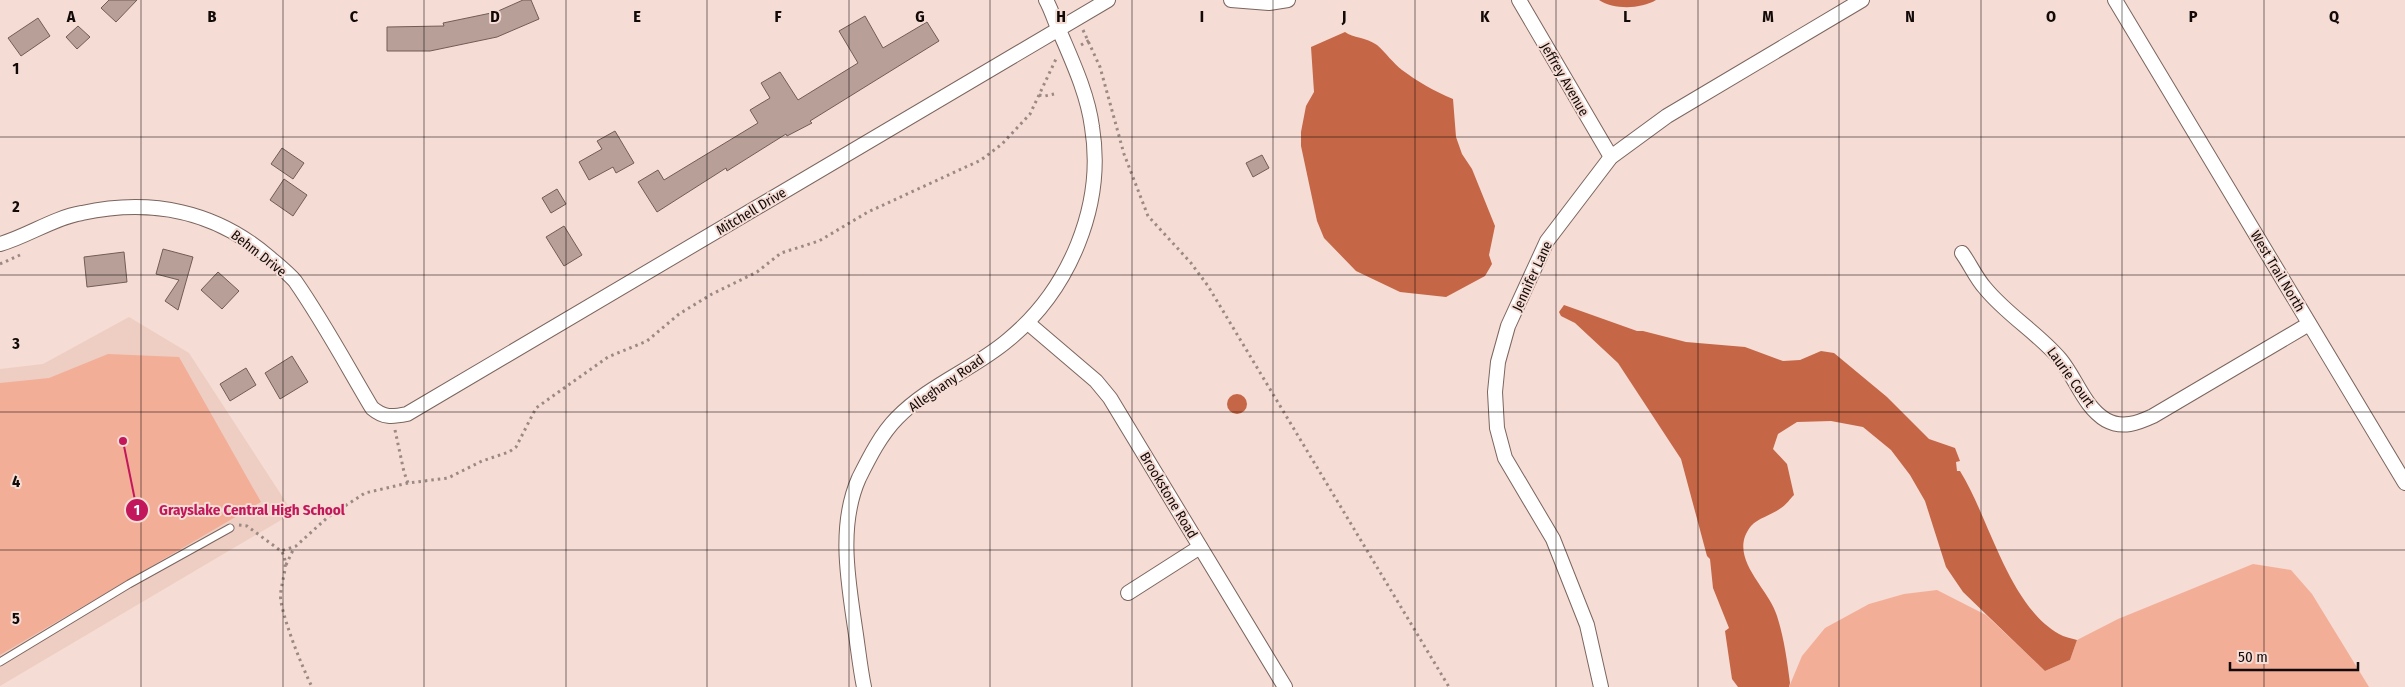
<svg xmlns="http://www.w3.org/2000/svg" width="2405" height="687" font-family="'Fira Sans Condensed',sans-serif">
	<style>
		.built { fill: #eecec3 }
		.green { fill: #f3ae98 }
		.water { fill: #c56647 }
		.building { fill: #b8a099; stroke: #725d56 }
		.lines { fill: none; stroke-linecap: round; stroke-linejoin: round }
		.service-casing { stroke: #7b655e; stroke-width: 9 }
		.minor-casing { stroke: #7b655e; stroke-width: 16 }
		.path { stroke: #9b8983; stroke-width: 3; stroke-dasharray: 2.5 4; stroke-linecap: butt }
		.service { stroke: #fff; stroke-width: 7 }
		.minor { stroke: #fff; stroke-width: 14 }
		.grid { fill: none; stroke: #120a08; stroke-width: 1; stroke-opacity: 0.55 }
		.labels { text-anchor: middle; stroke-width: 4; stroke-linejoin: round; paint-order: stroke }
		.street-label { font-size: 14px; fill: #120a08; stroke: #f5dcd4 }
		.grid-label { font-size: 16px; text-anchor: middle; font-weight: bold; fill: #120a08; stroke: #f5dcd4; stroke-width: 4; stroke-linejoin: round; paint-order: stroke }
		.leader { fill: none; stroke: #c2185b; stroke-width: 2 }
		.callout-dot { fill: #c2185b; stroke: #f5dcd4; stroke-width: 2 }
		.mark-label { font-size: 15px; text-anchor: middle; font-weight: bold; fill: #fff }
		.callout-label { font-size: 15px; text-anchor: middle; font-weight: bold; fill: #c2185b; stroke: #f5dcd4; stroke-width: 4; stroke-linejoin: round; paint-order: stroke }
	</style>
	<rect width="100%" height="100%" fill="#f5dcd4"/>
	<polygon class="built" points="129,317 189,353 293,513 0,686 0,369 43,364"/>
	<g class="green">
		<polygon points="108,354 179,357 261,502 0,655 0,383 49,378"/>
		<polygon points="2253,564 2291,570 2312,594 2369,687 1789,687 1802,656 1825,628 1869,604 1904,594 1937,590 1986,615 2045,671 2070,660 2077,640 2118,619"/>
	</g>
	<g class="water">
		<path d="M1599,0H1656C1641,9 1614,10 1599,0Z"/>
		<path d="M1345,32C1353,38 1366,37 1377,45C1386,53 1393,63 1402,70C1418,82 1434,91 1453,99L1456,137L1462,154L1472,169L1495,226L1489,255L1492,264L1485,276L1446,297L1400,292L1356,271L1324,238L1317,221L1301,146V132L1306,106L1314,92L1311,47Z"/>
		<path d="M1564,305L1637,331H1643L1686,342L1745,347L1783,361L1800,360L1821,351L1834,353L1887,397L1929,439L1955,448L1960,461L1956,462L1957,471H1960C1989,517 2008,605 2059,634C2064,637 2071,638 2077,640L2070,660L2045,671L1963,592L1946,567L1925,501L1910,475L1891,450L1863,427L1831,421L1797,422L1778,434L1773,449L1787,464L1794,495C1790,499 1786,505 1781,508C1772,515 1758,518 1751,526C1726,557 1769,588 1777,616C1784,638 1787,660 1790,683L1789,687H1738L1732,679L1725,631L1729,628L1713,588L1710,559L1707,556L1681,459L1618,363L1575,323L1561,316L1559,312Z"/>
		<circle cx="1237" cy="404" r="10"/>
	</g>
	<g class="building">
		<polygon points="109,0 137,0 116,22 101,8"/>
		<polygon points="523,0 531,0 539,19 497,37 430,51 387,51 387,27 444,26 443,23 496,12"/>
		<polygon points="865,16 883,48 927,22 939,41 810,121 812,123 787,136 786,134 727,171 726,168 657,212 638,182 658,170 664,180 758,123 750,110 770,98 761,83 780,72 798,100 858,63 839,31"/>
		<polygon points="38,18 50,36 21,56 8,38"/>
		<polygon points="78,26 90,37 77,49 66,37"/>
		<polygon points="615,131 634,163 616,173 613,167 589,180 579,162 602,149 597,141"/>
		<polygon points="282,148 304,163 293,179 271,164"/>
		<polygon points="1262,155 1269,168 1253,177 1246,163"/>
		<polygon points="284,179 307,195 293,216 270,200"/>
		<polygon points="557,189 566,204 551,213 542,198"/>
		<polygon points="564,226 582,255 564,266 546,237"/>
		<polygon points="163,249 193,257 178,310 165,301 179,280 156,274"/>
		<polygon points="124,252 127,282 87,287 84,257"/>
		<polygon points="218,272 239,291 222,309 201,290"/>
		<polygon points="292,356 308,382 280,399 265,373"/>
		<polygon points="246,368 256,385 230,401 220,384"/>
	</g>
	<g class="lines">
		<g class="service-casing">
			<polyline id="service" points="0,662 129,584 230,528"/>
		</g>
		<g class="minor-casing">
			<g id="minor">
				<polyline points="1231,0 1269,3 1288,0"/>
				<polyline points="1519,0 1611,157"/>
				<polyline points="2115,0 2405,483"/>
				<path d="M0,244C28,236 53,218 82,213C151,198 216,211 270,258C278,265 288,273 295,281C323,321 347,366 372,408C384,418 392,417 407,414L1108,0"/>
				<path d="M1962,253C1970,264 1976,278 1985,288C2007,315 2038,333 2060,359C2076,378 2084,407 2106,420C2122,429 2138,423 2153,416L2309,324"/>
				<polyline points="1028,323 1096,381 1110,398 1285,687"/>
				<polyline points="1128,593 1200,547"/>
				<path d="M864,687C860,668 858,647 855,628C848,580 838,525 859,478C869,458 881,434 897,418C929,385 974,369 1008,340C1069,290 1105,206 1092,127C1088,96 1074,65 1062,37C1056,25 1052,11 1046,0"/>
				<polyline points="1601,687 1587,625 1553,539 1505,458 1497,428 1495,392 1498,362 1508,326 1547,241 1611,157 1667,116 1862,0"/>
			</g>
		</g>
		<g class="path">
			<polyline points="1083,30 1100,67 1124,154 1148,216 1191,263 1208,286 1449,687"/>
			<polyline points="1081,45 1090,40"/>
			<polyline points="1039,95 1045,96 1054,94"/>
			<polyline points="0,264 20,255"/>
			<polyline points="395,430 404,472 408,483"/>
			<polyline points="239,525 247,526 281,551 296,546 328,517 365,493 408,483 448,478 482,461 509,452 516,447 536,408 608,357 647,341 679,314 712,294 757,272 781,253 819,241 868,212 981,160 1002,144 1030,114 1056,59"/>
			<path d="M282,552C291,567 278,585 281,602C286,627 301,664 312,687"/>
			<polyline points="286,565 294,548"/>
		</g>
		<use href="#service" class="service"/>
		<use href="#minor" class="minor"/>
	</g>
	<path class="grid" d="M141,0V687M283,0V687M424,0V687M566,0V687M707,0V687M849,0V687M990,0V687M1132,0V687M1273,0V687M1415,0V687M1556,0V687M1698,0V687M1839,0V687M1981,0V687M2122,0V687M2264,0V687M0,137H2405M0,275H2405M0,412H2405M0,550H2405"/>
	<g class="labels">
		<g class="street-label">
			<text transform="translate(1565 79) rotate(60)" y="5">Jeffrey Avenue</text>
			<text transform="translate(751 211) rotate(-31)" y="5">Mitchell Drive</text>
			<text transform="translate(259 253) rotate(38)" y="5">Behm Drive</text>
			<text transform="translate(2278 271) rotate(59)" y="5">West Trail North</text>
			<text transform="translate(1532 276) rotate(-65)" y="5">Jennifer Lane</text>
			<text transform="translate(2071 377) rotate(54)" y="5">Laurie Court</text>
			<text transform="translate(946 383) rotate(-35)" y="5">Alleghany Road</text>
			<text transform="translate(1169 495) rotate(59)" y="5">Brookstone Road</text>
		</g>
	</g>
	<g class="grid-label">
		<text x="71" y="22">A</text>
		<text x="212" y="22">B</text>
		<text x="354" y="22">C</text>
		<text x="495" y="22">D</text>
		<text x="637" y="22">E</text>
		<text x="778" y="22">F</text>
		<text x="920" y="22">G</text>
		<text x="1061" y="22">H</text>
		<text x="1202" y="22">I</text>
		<text x="1344" y="22">J</text>
		<text x="1485" y="22">K</text>
		<text x="1627" y="22">L</text>
		<text x="1768" y="22">M</text>
		<text x="1910" y="22">N</text>
		<text x="2051" y="22">O</text>
		<text x="2193" y="22">P</text>
		<text x="2334" y="22">Q</text>
		<text x="16" y="74">1</text>
		<text x="16" y="212">2</text>
		<text x="16" y="349">3</text>
		<text x="16" y="487">4</text>
		<text x="16" y="624">5</text>
	</g>
	<path class="leader" d="M123 441L137 510"/>
	<g class="callout-dot">
		<circle cx="123" cy="441" r="5"/>
		<circle cx="137" cy="510" r="12"/>
	</g>
	<g class="mark-label">
		<text x="137" y="515">1</text>
	</g>
	<g class="callout-label">
		<text x="252" y="515">Grayslake Central High School</text>
	</g>
	<path d="M2230 662v8h128v-8" fill="none" stroke="#120a08" stroke-width="2.5"/>
	<text x="2238" y="662" font-size="15" fill="#120a08" stroke="#f5dcd4" stroke-width="4" paint-order="stroke">50 m</text>
</svg>
